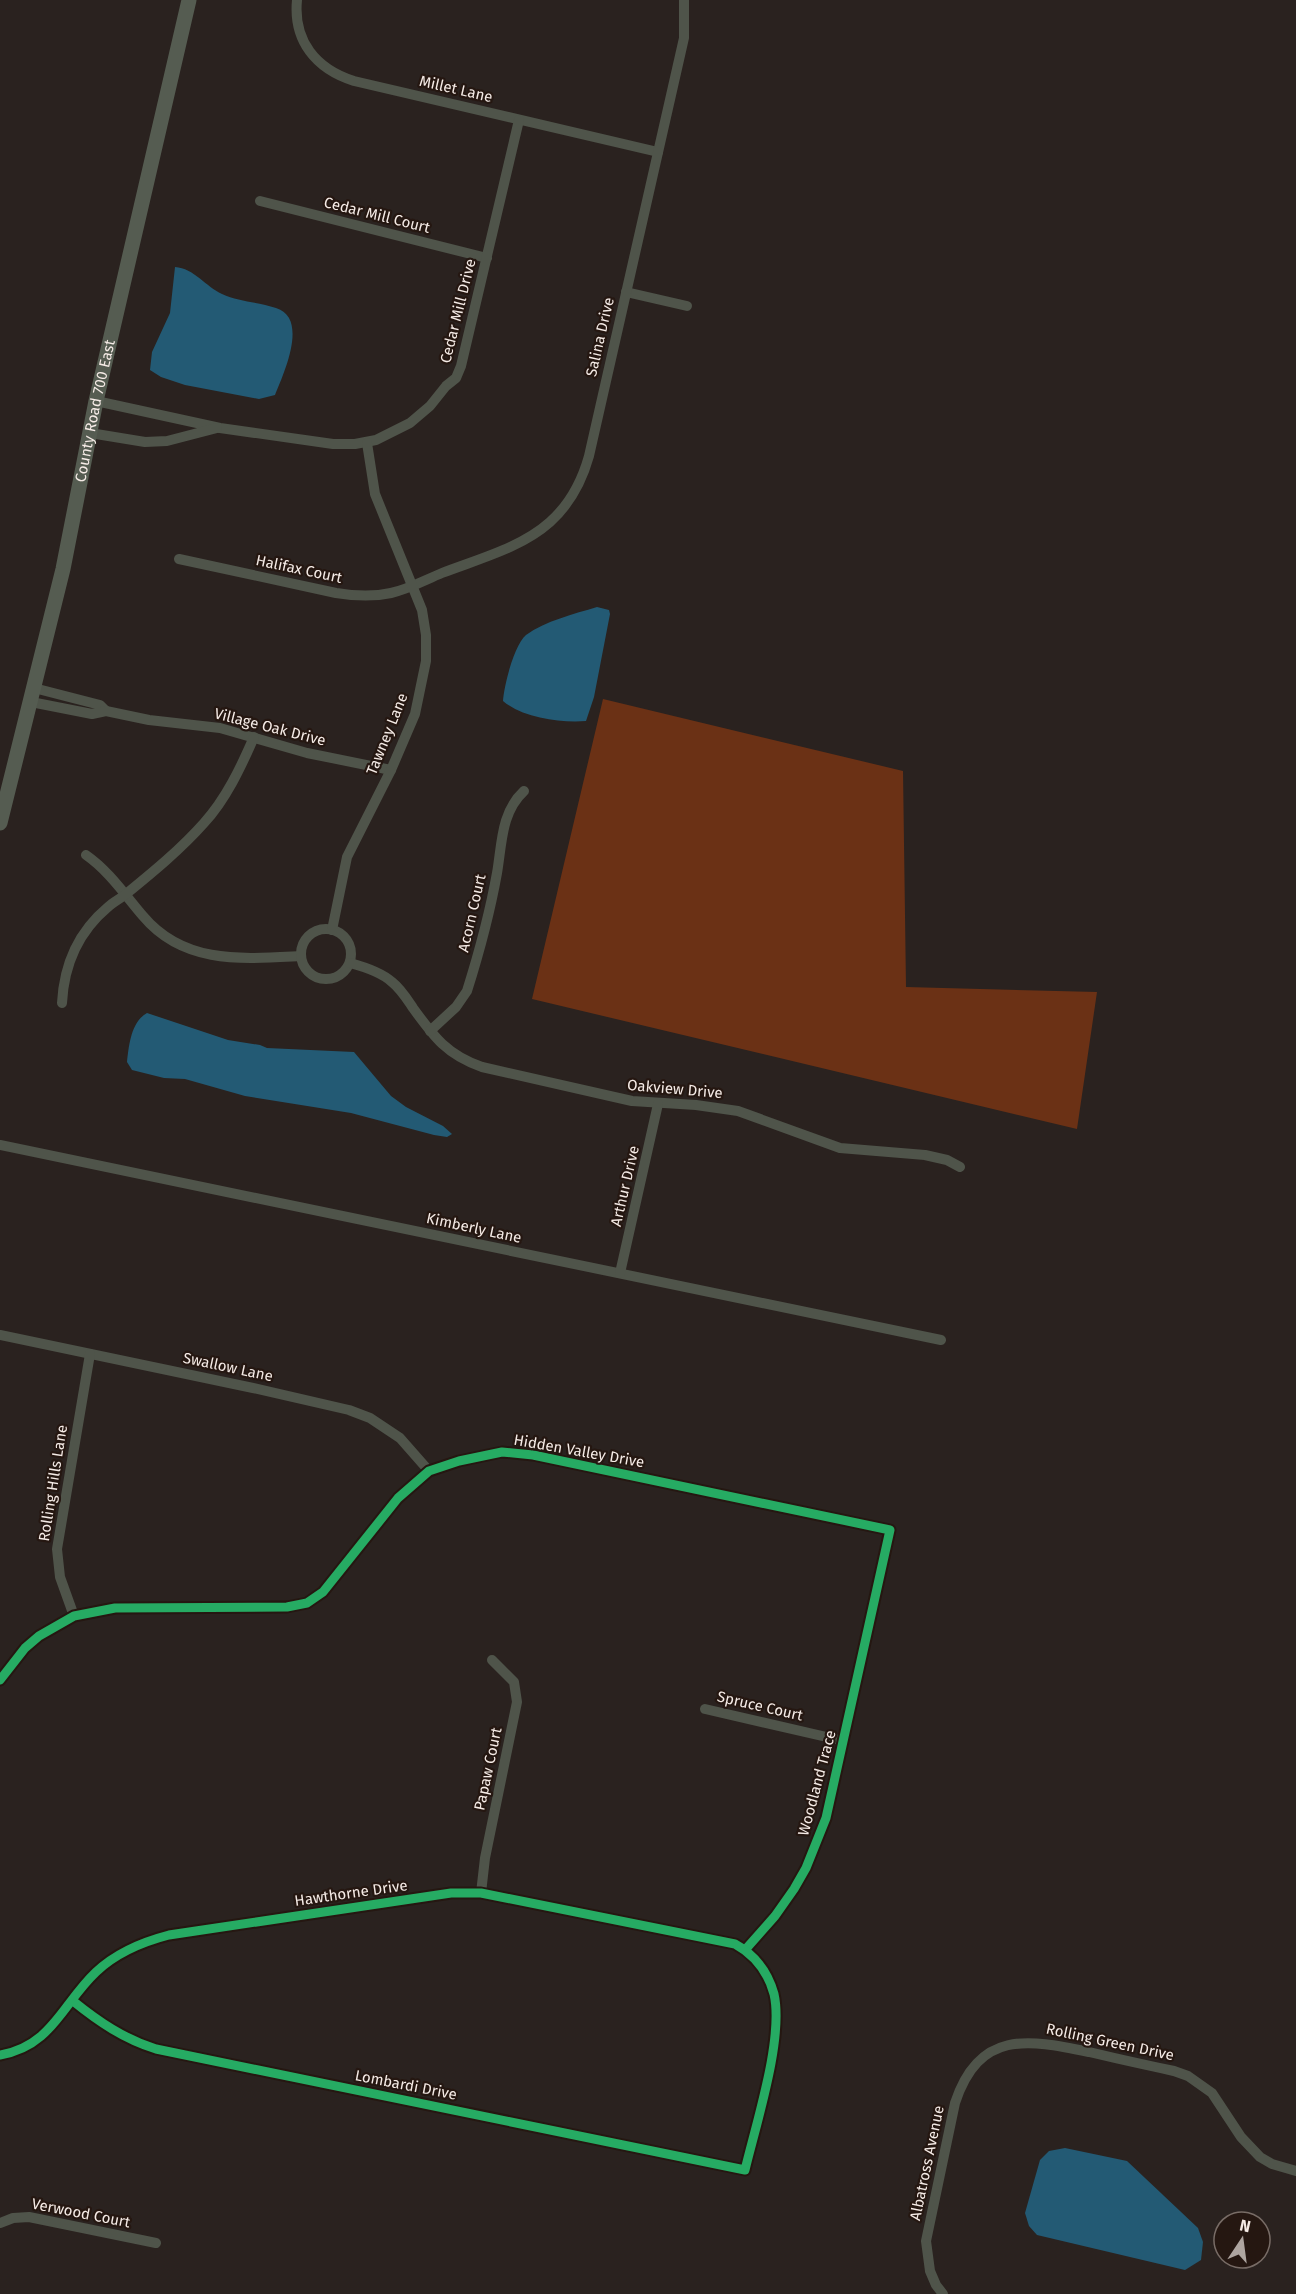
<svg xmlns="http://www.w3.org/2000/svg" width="1296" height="2294" font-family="'Fira Sans',sans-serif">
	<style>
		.forest { fill: #6b3115 }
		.water { fill: #235a74 }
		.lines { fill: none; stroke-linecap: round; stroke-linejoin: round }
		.street { stroke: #4f544a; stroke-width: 10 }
		.secondary { stroke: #555c51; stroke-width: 15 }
		.cycleway-casing { stroke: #251711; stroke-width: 13 }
		.cycleway { stroke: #26ab63; stroke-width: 9 }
		.labels { text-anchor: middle; stroke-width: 4.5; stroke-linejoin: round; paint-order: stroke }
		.street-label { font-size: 15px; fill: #f5ebe6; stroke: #251711 }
	</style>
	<rect width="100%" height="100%" fill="#2a221f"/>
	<polygon class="forest" points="603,699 903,771 906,987 1097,992 1077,1129 532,999"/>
	<g class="water">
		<path d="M175,267C194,268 206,287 222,294C239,302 259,302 276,308C309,318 284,373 275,395L259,399L185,385L161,377L150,370L152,352L170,313Z"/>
		<path d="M597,607L609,610L610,614L594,697L586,721C561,723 523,718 503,701C504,686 514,645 526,635C545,621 574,614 597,607Z"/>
		<path d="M147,1013L228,1040L260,1045L267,1048L354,1052L391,1096L406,1107L443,1126L452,1134L447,1137L434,1135L351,1113L245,1096L185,1079L164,1078L132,1070L127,1062C129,1045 131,1022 147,1013Z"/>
		<polygon points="1065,2148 1127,2161 1198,2228 1203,2242 1201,2260 1185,2270 1037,2235 1029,2226 1025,2213 1040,2160 1049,2151"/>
	</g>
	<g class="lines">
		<g class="street">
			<path d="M297,0C293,41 316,69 354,81L658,152"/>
			<polyline points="260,201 487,258"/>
			<polyline points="626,292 687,306"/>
			<polyline points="96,401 220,428 333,444 355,444 376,440 410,423 430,406 446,386 456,378 461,366 519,120"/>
			<polyline points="90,433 145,442 167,441 217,428"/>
			<path d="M179,559L336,593C354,596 373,597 391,593C409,589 425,580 442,573C478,559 521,548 550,522C570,504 582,481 589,456L684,38V0"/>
			<polyline points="34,688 100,705 106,711"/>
			<polyline points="31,702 92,714 106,711 149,720 220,728 307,753 391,770"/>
			<path d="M86,855C109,871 125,895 143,916C184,965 243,959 301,956"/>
			<circle cx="326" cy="954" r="25"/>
			<polyline points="332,930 347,857 391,770 415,714 426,661 426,635 422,610 375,494 367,443"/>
			<path d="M350,963C365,967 381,972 392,982C401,989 407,999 413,1008C434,1037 447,1055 482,1067L632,1101L696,1105L738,1111L840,1148L925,1155L947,1160L960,1167"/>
			<path d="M62,1003C64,965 78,932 108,907C113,902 120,899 126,894C153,872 181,849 204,823C226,799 241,767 254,737"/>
			<path d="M430,1031L456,1007L467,991C479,953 490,912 497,873C502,844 501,812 524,791"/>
			<polyline points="0,1145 941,1340"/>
			<polyline points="620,1273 658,1104"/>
			<polyline points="0,1335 253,1388 349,1410 370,1418 400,1438 429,1471"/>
			<polyline points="74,1616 60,1577 57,1549 90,1354"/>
			<polyline points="0,1680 25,1648 39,1636 74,1616 115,1608 287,1607 307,1603 323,1592 398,1498 429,1471 459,1461 502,1452 533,1455 890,1530 826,1818 806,1868 794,1889 775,1916 745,1950"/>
			<polyline points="705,1709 844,1741"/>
			<polyline points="481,1893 485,1858 517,1702 514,1682 492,1660"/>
			<path d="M0,2055C52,2046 62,2004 96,1972C116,1953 142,1942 169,1935L451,1893H481L735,1944C755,1955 768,1972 774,1994C784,2038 756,2124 745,2170L156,2049C124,2039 99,2022 73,2001"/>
			<polyline points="0,2223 13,2218 29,2217 156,2243"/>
			<path d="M943,2294L936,2285L930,2271L926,2241L955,2103C979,2030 1027,2039 1089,2052C1118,2059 1146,2065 1174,2071L1188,2076L1212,2093L1241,2137L1260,2157L1272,2164L1296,2171"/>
		</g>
		<path class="secondary" id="s1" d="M0,823L63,569L96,401L189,0"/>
		<g class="cycleway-casing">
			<g id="cycleway">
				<polyline points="0,1680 25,1648 39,1636 74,1616 115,1608 287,1607 307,1603 323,1592 398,1498 429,1471 459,1461 502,1452 533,1455 890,1530 826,1818 806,1868 794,1889 775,1916 745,1950"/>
				<path d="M0,2055C52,2046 62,2004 96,1972C116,1953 142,1942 169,1935L451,1893H481L735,1944C755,1955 768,1972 774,1994C784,2038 756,2124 745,2170L156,2049C124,2039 99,2022 73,2001"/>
			</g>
		</g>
		<use href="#cycleway" class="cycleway"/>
	</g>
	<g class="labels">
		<g class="street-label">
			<text transform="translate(456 89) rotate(13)" y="5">Millet Lane</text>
			<text transform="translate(377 215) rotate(14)" y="5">Cedar Mill Court</text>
			<text transform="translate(458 311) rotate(-76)" y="5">Cedar Mill Drive</text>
			<text transform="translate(600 337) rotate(-77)" y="5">Salina Drive</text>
			<text dy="5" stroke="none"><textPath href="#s1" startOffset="423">County Road 700 East</textPath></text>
			<text transform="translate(299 569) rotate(12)" y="5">Halifax Court</text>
			<text transform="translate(270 727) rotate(14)" y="5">Village Oak Drive</text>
			<text transform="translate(387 734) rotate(-68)" y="5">Tawney Lane</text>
			<text transform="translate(472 913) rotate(-77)" y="5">Acorn Court</text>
			<text transform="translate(675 1089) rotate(5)" y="5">Oakview Drive</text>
			<text transform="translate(625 1186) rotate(-77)" y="5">Arthur Drive</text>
			<text transform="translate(474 1228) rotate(12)" y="5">Kimberly Lane</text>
			<text transform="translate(228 1367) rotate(12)" y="5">Swallow Lane</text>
			<text transform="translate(579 1451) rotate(10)" y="5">Hidden Valley Drive</text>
			<text transform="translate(53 1483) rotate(-81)" y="5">Rolling Hills Lane</text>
			<text transform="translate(760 1706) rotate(13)" y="5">Spruce Court</text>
			<text transform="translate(488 1769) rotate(-78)" y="5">Papaw Court</text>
			<text transform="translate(817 1783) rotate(-75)" y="5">Woodland Trace</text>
			<text transform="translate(351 1893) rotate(-8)" y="5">Hawthorne Drive</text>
			<text transform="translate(1110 2042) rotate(12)" y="5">Rolling Green Drive</text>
			<text transform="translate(406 2085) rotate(11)" y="5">Lombardi Drive</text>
			<text transform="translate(927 2163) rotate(-78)" y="5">Albatross Avenue</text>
			<text transform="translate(81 2213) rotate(11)" y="5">Verwood Court</text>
		</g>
	</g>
	<g transform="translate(1242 2240) rotate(13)"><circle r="28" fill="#251711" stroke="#786c66" stroke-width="1.5"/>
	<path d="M0-4.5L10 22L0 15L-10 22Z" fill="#aea5a0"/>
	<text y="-9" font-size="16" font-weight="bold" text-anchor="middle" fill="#f5ebe6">N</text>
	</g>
</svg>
